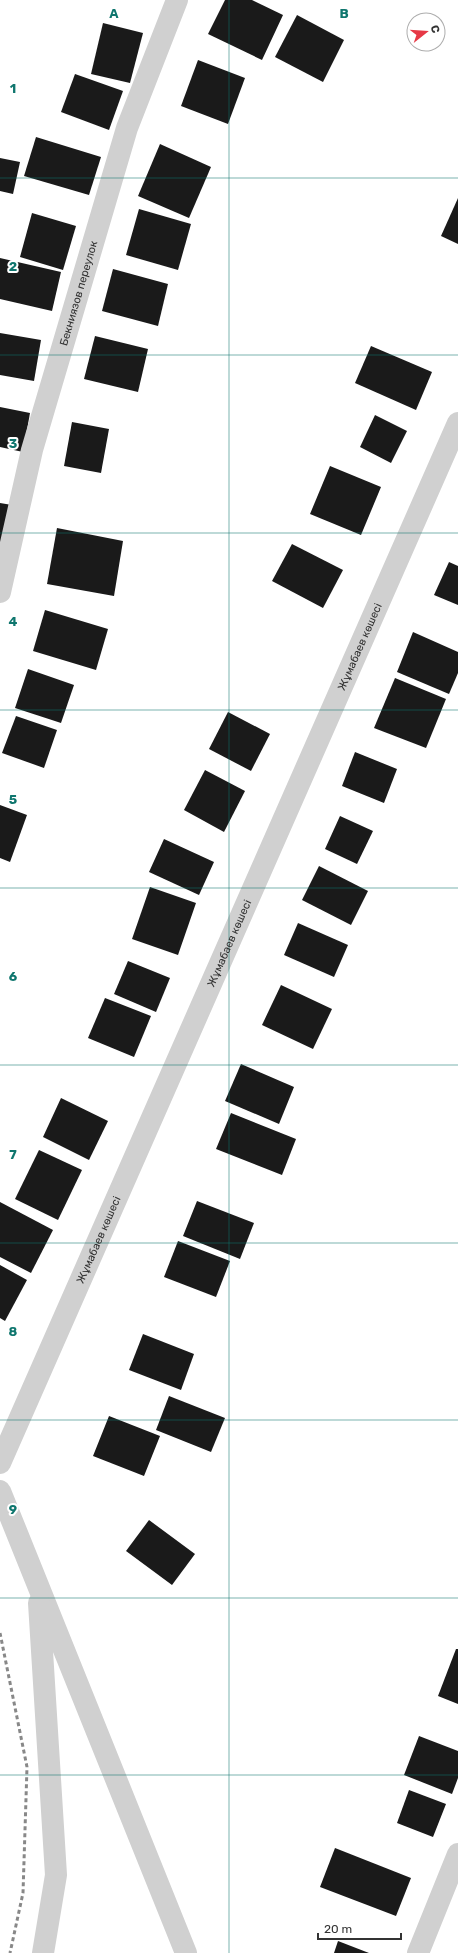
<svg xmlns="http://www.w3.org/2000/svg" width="458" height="1953" font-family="Rubik,sans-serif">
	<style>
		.building { fill: #1a1a1a }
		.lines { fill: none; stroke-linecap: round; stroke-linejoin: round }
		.street { stroke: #d0d0d0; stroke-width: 22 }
		.rail { stroke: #888; stroke-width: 3; stroke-dasharray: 4 3; stroke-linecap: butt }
		.grid { fill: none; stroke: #0f766e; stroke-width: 1; stroke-opacity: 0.55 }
		.labels { text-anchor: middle; stroke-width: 4; stroke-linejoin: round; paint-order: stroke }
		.street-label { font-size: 11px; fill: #333; stroke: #fff }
		.grid-label { font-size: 13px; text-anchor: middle; font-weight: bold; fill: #0f766e; stroke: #fff; stroke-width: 4; stroke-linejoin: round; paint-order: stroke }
	</style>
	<rect width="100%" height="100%" fill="#fff"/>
	<g class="building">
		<polygon points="225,0 252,0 283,15 262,60 208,34"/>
		<polygon points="297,15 344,40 323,82 275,57"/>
		<polygon points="103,23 143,33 130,83 91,74"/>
		<polygon points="198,60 245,78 228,124 181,106"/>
		<polygon points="75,74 123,91 109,130 61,112"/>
		<polygon points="36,137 101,157 89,195 24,176"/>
		<polygon points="160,144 211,167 189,218 138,196"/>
		<polygon points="0,158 20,162 13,194 0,191"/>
		<polygon points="458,198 458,244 441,236"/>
		<polygon points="139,209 191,224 178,270 126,255"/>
		<polygon points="32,213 76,226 63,270 20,257"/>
		<polygon points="0,258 61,272 52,311 0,299"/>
		<polygon points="113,269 168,284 158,326 102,311"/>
		<polygon points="0,333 41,340 34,381 0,375"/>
		<polygon points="95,336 148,349 138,392 84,379"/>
		<polygon points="371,346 432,372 416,410 355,383"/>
		<polygon points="0,407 30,413 23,452 0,447"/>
		<polygon points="375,415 407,431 391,463 360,447"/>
		<polygon points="72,422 109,429 101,473 64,466"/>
		<polygon points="330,466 381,487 361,535 310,514"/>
		<polygon points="0,503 12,505 0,554"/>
		<polygon points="57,528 123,541 114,596 47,584"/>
		<polygon points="292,544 343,570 323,608 272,581"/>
		<polygon points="449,562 458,566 458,605 434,595"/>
		<polygon points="45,610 108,629 96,670 33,651"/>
		<polygon points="413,632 458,652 458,673 449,694 397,672"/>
		<polygon points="28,669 74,685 61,723 15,708"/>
		<polygon points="395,678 446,699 426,748 374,728"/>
		<polygon points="228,712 270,734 251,771 209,749"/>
		<polygon points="16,716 57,730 44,768 2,753"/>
		<polygon points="355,752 397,769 384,803 342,786"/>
		<polygon points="205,770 245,791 224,832 184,810"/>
		<polygon points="0,805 27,815 10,862 0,858"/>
		<polygon points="340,816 373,831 357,864 325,849"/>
		<polygon points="164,839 214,862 199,895 149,872"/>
		<polygon points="319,866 368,891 351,925 302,900"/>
		<polygon points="150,887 196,903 178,955 132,939"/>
		<polygon points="298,923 348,945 334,977 284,955"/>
		<polygon points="128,961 170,978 156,1012 114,994"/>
		<polygon points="281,985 332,1009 313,1049 262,1025"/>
		<polygon points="105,998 151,1016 134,1057 88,1038"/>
		<polygon points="241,1064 294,1087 279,1124 225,1101"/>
		<polygon points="61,1098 108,1121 89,1160 43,1137"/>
		<polygon points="231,1113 296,1139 282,1175 216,1149"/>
		<polygon points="39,1150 82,1170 58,1220 15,1199"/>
		<polygon points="197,1201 254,1223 240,1259 183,1236"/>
		<polygon points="0,1202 53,1230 31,1273 0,1257"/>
		<polygon points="178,1241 230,1261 216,1297 164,1277"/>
		<polygon points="0,1265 27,1280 5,1321 0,1318"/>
		<polygon points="143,1334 194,1354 181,1390 129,1370"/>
		<polygon points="169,1396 225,1418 211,1452 156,1430"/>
		<polygon points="109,1416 160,1436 144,1476 93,1456"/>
		<polygon points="149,1520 195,1554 172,1585 126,1551"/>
		<polygon points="456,1649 458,1649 458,1704 438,1696"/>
		<polygon points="419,1736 458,1751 458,1778 452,1794 404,1775"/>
		<polygon points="409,1790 446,1804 433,1837 397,1823"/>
		<polygon points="335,1848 411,1878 396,1916 320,1887"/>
		<polygon points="338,1941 369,1953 334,1953"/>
	</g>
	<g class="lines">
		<g class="street">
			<path id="s1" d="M0,592L32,450L127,128L177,0"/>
			<path id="s2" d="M0,1463L458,423"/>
			<polyline points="0,1491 186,1953"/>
			<polyline points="39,1603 56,1875 43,1953"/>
			<polyline points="418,1953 458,1854"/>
		</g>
		<polyline class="rail" points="0,1633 27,1767 23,1893 10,1953"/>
	</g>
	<path class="grid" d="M229,0V1953M0,178H458M0,355H458M0,533H458M0,710H458M0,888H458M0,1065H458M0,1243H458M0,1420H458M0,1598H458M0,1775H458"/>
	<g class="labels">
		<g class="street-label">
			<text dy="4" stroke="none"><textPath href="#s1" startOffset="309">Бекниязов переулок</textPath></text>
			<text dy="4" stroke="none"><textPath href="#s2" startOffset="892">Жұмабаев көшесі</textPath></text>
			<text dy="4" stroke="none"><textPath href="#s2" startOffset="568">Жұмабаев көшесі</textPath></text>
			<text dy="4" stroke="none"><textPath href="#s2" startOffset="244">Жұмабаев көшесі</textPath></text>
		</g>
	</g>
	<g class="grid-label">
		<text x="114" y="18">A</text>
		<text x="344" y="18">B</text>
		<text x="13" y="93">1</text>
		<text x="13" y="271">2</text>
		<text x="13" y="448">3</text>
		<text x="13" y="626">4</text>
		<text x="13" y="804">5</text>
		<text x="13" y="981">6</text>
		<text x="13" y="1159">7</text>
		<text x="13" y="1336">8</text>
		<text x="13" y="1514">9</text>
	</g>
	<g transform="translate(426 32) rotate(73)"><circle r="19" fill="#ffffff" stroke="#adadad"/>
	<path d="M0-3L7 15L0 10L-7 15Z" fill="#e63946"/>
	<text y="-6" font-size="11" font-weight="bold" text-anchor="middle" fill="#333333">С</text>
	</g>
	<path d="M318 1933v6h83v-6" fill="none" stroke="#333333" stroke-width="2"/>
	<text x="324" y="1933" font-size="12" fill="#333333" stroke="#ffffff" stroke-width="3" paint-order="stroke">20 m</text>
</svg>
